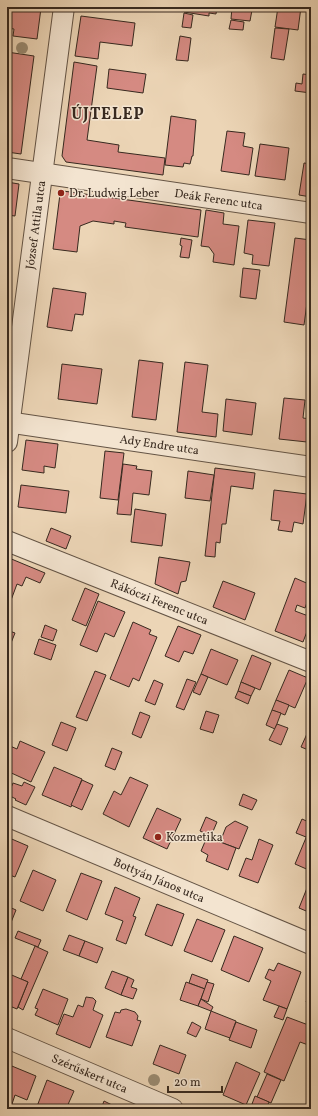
<svg xmlns="http://www.w3.org/2000/svg" width="318" height="1116" font-family="Vollkorn,serif">
	<style>
		.building { fill: #d58a82; stroke: #37291f }
		.lines { fill: none; stroke-linecap: round; stroke-linejoin: round }
		.minor-casing { stroke: #645445; stroke-width: 22 }
		.minor { stroke: #f3e4d0; stroke-width: 20 }
		.tree { fill: #9a8b72 }
		.poi-dot { fill: #8f2418; stroke: #f3e4d0; stroke-width: 1.5 }
		.labels { text-anchor: middle; stroke-width: 3; stroke-linejoin: round; paint-order: stroke }
		.poi-label { font-size: 12px; fill: #37291f; stroke: #f3e4d0; text-anchor: start }
		.street-label { font-size: 12px; fill: #37291f; stroke: #f3e4d0 }
		.district-label { font-size: 16px; font-weight: bold; letter-spacing: 1px; fill: #37291f; stroke: #f3e4d0 }
	</style>
	<rect width="100%" height="100%" fill="#ecd5b6"/>
	<filter id="stains"><feTurbulence type="fractalNoise" baseFrequency=".005" numOctaves="4"/><feColorMatrix values="0 0 0 0 .2 0 0 0 0 .09 0 0 0 0 .02 0 0 0 .5 -.17"/></filter>
	<radialGradient id="worn" r=".72"><stop offset=".6" stop-color="#630" stop-opacity="0"/><stop offset="1" stop-color="#630" stop-opacity=".3"/></radialGradient>
	<g class="building">
		<polygon points="7,7 41,8 37,39 13,36 14,29 7,28"/>
		<polygon points="185,7 217,7 216,14 209,13 209,16 184,12"/>
		<polygon points="232,7 259,7 259,11 252,10 250,21 231,19"/>
		<polygon points="278,7 301,7 298,30 275,27"/>
		<polygon points="184,13 193,15 191,28 182,27"/>
		<polygon points="81,16 135,23 132,46 100,42 98,59 75,56"/>
		<polygon points="231,20 244,22 243,30 229,29"/>
		<polygon points="275,28 289,29 284,60 271,58"/>
		<polygon points="180,36 191,38 188,61 176,60"/>
		<polygon points="7,52 34,56 21,154 7,152 7,94 9,77 7,76"/>
		<polygon points="74,62 97,66 87,140 119,145 118,152 165,158 163,175 66,162 62,156"/>
		<polygon points="109,69 146,74 143,93 107,88"/>
		<polygon points="303,74 311,75 311,93 295,91 296,83 302,84"/>
		<polygon points="171,116 196,120 193,156 192,156 190,164 184,163 183,167 165,165"/>
		<polygon points="227,131 245,133 243,146 253,148 249,175 221,171"/>
		<polygon points="260,144 289,148 285,180 255,176"/>
		<polygon points="304,163 311,164 311,197 299,195"/>
		<polygon points="7,182 19,184 15,216 7,215"/>
		<polygon points="63,191 201,210 198,237 125,227 126,223 114,221 114,224 93,221 80,226 77,252 53,249 60,194"/>
		<polygon points="206,210 224,213 223,224 239,226 234,265 213,262 214,254 209,247 201,246"/>
		<polygon points="248,220 275,223 269,266 252,264 253,255 244,253"/>
		<polygon points="181,238 192,240 189,258 180,257 182,246 180,245"/>
		<polygon points="295,238 311,240 311,273 304,325 284,322"/>
		<polygon points="243,268 260,270 256,299 240,297"/>
		<polygon points="53,288 86,293 83,315 75,314 72,331 47,327"/>
		<polygon points="139,360 163,363 156,420 132,417"/>
		<polygon points="185,362 208,365 202,412 218,414 216,437 177,432"/>
		<polygon points="62,364 102,369 97,404 58,399"/>
		<polygon points="284,398 305,400 303,418 310,419 307,442 279,439"/>
		<polygon points="226,399 256,403 252,435 223,431"/>
		<polygon points="26,440 58,444 55,468 44,466 44,473 22,470"/>
		<polygon points="105,451 124,453 118,500 100,498"/>
		<polygon points="123,464 137,466 136,469 152,471 149,495 133,493 131,515 117,514"/>
		<polygon points="215,468 255,473 253,489 231,486 226,524 222,524 220,543 216,542 215,557 205,556"/>
		<polygon points="188,471 214,475 210,501 185,498"/>
		<polygon points="21,485 69,491 66,513 18,507"/>
		<polygon points="274,490 307,494 303,524 294,522 292,532 278,530 280,521 271,520"/>
		<polygon points="135,509 166,514 162,546 131,542"/>
		<polygon points="51,528 71,536 66,549 46,541"/>
		<polygon points="159,557 190,562 186,581 181,582 178,594 155,584"/>
		<polygon points="7,558 9,558 45,573 40,583 26,577 22,586 17,584 7,611"/>
		<polygon points="295,578 311,585 311,591 305,608 297,605 295,611 311,617 311,621 303,642 275,631"/>
		<polygon points="223,581 255,593 245,620 213,607"/>
		<polygon points="85,588 99,594 86,626 72,620"/>
		<polygon points="98,601 125,612 114,637 105,633 97,652 80,645"/>
		<polygon points="133,622 151,630 149,634 157,637 139,681 133,678 129,687 110,679"/>
		<polygon points="45,625 57,630 53,641 41,637"/>
		<polygon points="178,626 201,635 193,654 184,651 179,662 165,656"/>
		<polygon points="7,630 15,633 7,653"/>
		<polygon points="39,639 56,645 51,660 34,654"/>
		<polygon points="211,649 238,660 227,685 201,674"/>
		<polygon points="252,655 271,663 260,690 241,682"/>
		<polygon points="289,670 308,678 295,708 276,700"/>
		<polygon points="95,671 106,675 87,721 76,717"/>
		<polygon points="201,674 208,677 200,695 193,692"/>
		<polygon points="187,679 196,682 184,710 176,707"/>
		<polygon points="154,680 163,684 155,705 145,701"/>
		<polygon points="241,682 255,688 251,696 238,691"/>
		<polygon points="238,691 251,696 248,704 235,698"/>
		<polygon points="276,700 289,705 285,715 272,710"/>
		<polygon points="272,710 281,713 275,729 266,725"/>
		<polygon points="206,711 219,715 213,733 200,729"/>
		<polygon points="140,712 150,716 141,738 132,734"/>
		<polygon points="61,722 76,728 67,751 52,745"/>
		<polygon points="311,723 311,738 306,736"/>
		<polygon points="277,724 288,728 281,745 269,740"/>
		<polygon points="306,736 311,738 311,751 301,747"/>
		<polygon points="20,741 45,752 31,782 7,771 11,764 7,762 7,753 10,746 17,749"/>
		<polygon points="112,748 122,752 115,770 105,766"/>
		<polygon points="54,767 82,779 71,807 42,795"/>
		<polygon points="130,777 148,785 129,827 103,814 114,791 121,795"/>
		<polygon points="82,780 93,785 82,810 71,805"/>
		<polygon points="24,782 35,787 26,805 15,800 16,799 8,795 13,783 22,786"/>
		<polygon points="243,794 257,800 252,810 239,805"/>
		<polygon points="157,808 181,819 167,849 143,838"/>
		<polygon points="206,817 217,822 211,836 200,831"/>
		<polygon points="302,819 311,823 311,834 308,833 306,837 296,833"/>
		<polygon points="235,821 248,827 239,849 220,842 226,827"/>
		<polygon points="308,833 311,834 311,871 295,864"/>
		<polygon points="7,837 28,846 15,877 7,874"/>
		<polygon points="207,837 236,848 228,870 206,861 208,855 201,851"/>
		<polygon points="259,839 273,845 258,883 239,876 246,858 252,860"/>
		<polygon points="33,870 56,880 43,911 20,901"/>
		<polygon points="81,873 102,881 87,920 66,911"/>
		<polygon points="115,887 140,898 133,916 136,917 126,944 116,940 123,921 105,914"/>
		<polygon points="307,888 311,890 311,913 299,908"/>
		<polygon points="157,904 184,914 172,946 145,935"/>
		<polygon points="7,906 16,910 10,925 7,924"/>
		<polygon points="197,919 225,930 212,962 184,951"/>
		<polygon points="18,931 41,940 38,947 15,938"/>
		<polygon points="69,935 85,941 79,956 63,950"/>
		<polygon points="234,936 263,948 249,982 221,970"/>
		<polygon points="85,941 103,948 97,963 79,956"/>
		<polygon points="35,946 48,952 23,1010 18,1007 28,982 21,979"/>
		<polygon points="278,963 301,972 287,1009 263,1000 271,981 265,978 269,969 274,971"/>
		<polygon points="112,971 128,977 121,995 105,988"/>
		<polygon points="7,973 28,982 17,1009 7,1005"/>
		<polygon points="192,974 208,980 205,989 189,983"/>
		<polygon points="128,977 134,980 131,987 137,989 133,999 121,995"/>
		<polygon points="186,982 205,989 198,1006 180,1000"/>
		<polygon points="207,982 214,984 208,1002 201,999"/>
		<polygon points="43,989 68,999 58,1025 35,1015 38,1009 35,1008"/>
		<polygon points="311,992 311,1004 306,1002"/>
		<polygon points="86,997 93,998 96,1001 93,1010 103,1015 90,1048 56,1034 64,1014 73,1017 78,1005 83,1007"/>
		<polygon points="201,999 213,1007 211,1011 198,1006"/>
		<polygon points="279,1006 287,1009 283,1020 274,1017"/>
		<polygon points="126,1009 135,1012 138,1016 137,1020 141,1021 132,1046 106,1037 115,1012 120,1013 121,1010"/>
		<polygon points="211,1011 236,1021 230,1038 205,1029"/>
		<polygon points="287,1017 311,1026 311,1046 300,1042 284,1081 264,1072"/>
		<polygon points="192,1022 201,1027 196,1037 187,1033"/>
		<polygon points="236,1022 257,1030 251,1048 229,1040"/>
		<polygon points="160,1045 186,1055 179,1074 153,1064"/>
		<polygon points="236,1062 260,1073 246,1105 223,1095"/>
		<polygon points="7,1064 36,1076 27,1100 15,1095 12,1104 7,1102"/>
		<polygon points="267,1074 281,1080 271,1103 257,1097"/>
		<polygon points="47,1080 74,1091 66,1109 36,1109"/>
		<polygon points="255,1096 269,1102 266,1109 252,1104"/>
		<polygon points="104,1101 120,1109 101,1109"/>
	</g>
	<g class="lines">
		<g class="minor-casing">
			<g id="minor">
				<path id="s1" d="M7,168L311,213"/>
				<path id="s2" d="M7,422L311,467"/>
				<path id="s3" d="M7,442L64,7"/>
				<path id="s4" d="M7,541L311,662"/>
				<path id="s5" d="M7,816L311,944"/>
				<path id="s6" d="M7,1038L173,1109"/>
			</g>
		</g>
		<use href="#minor" class="minor"/>
	</g>
	<g class="tree">
		<circle cx="22" cy="48" r="6"/>
		<circle cx="154" cy="1080" r="6"/>
	</g>
	<g class="poi-dot">
		<circle cx="61" cy="193" r="4"/>
		<circle cx="158" cy="837" r="4"/>
	</g>
	<g class="labels">
		<g class="poi-label">
			<text x="69" y="197">Dr. Ludwig Leber</text>
			<text x="166" y="841">Kozmetika</text>
		</g>
		<g class="street-label">
			<text dy="4" stroke="none"><textPath href="#s1" startOffset="214">Deák Ferenc utca</textPath></text>
			<text dy="4" stroke="none"><textPath href="#s3" startOffset="219">József Attila utca</textPath></text>
			<text dy="4" stroke="none"><textPath href="#s2" startOffset="154">Ady Endre utca</textPath></text>
			<text dy="4" stroke="none"><textPath href="#s4" startOffset="164">Rákóczi Ferenc utca</textPath></text>
			<text dy="4" stroke="none"><textPath href="#s5" startOffset="165">Bottyán János utca</textPath></text>
			<text dy="4" stroke="none"><textPath href="#s6" startOffset="90">Szérűskert utca</textPath></text>
		</g>
		<g class="district-label">
			<text x="108" y="119">ÚJTELEP</text>
		</g>
	</g>
	<rect width="318" height="1116" fill="none" stroke="#ecd5b6" stroke-width="24"/>
	<rect x="8" y="8" width="302" height="1100" fill="none" stroke="#37291f" stroke-width="2"/>
	<rect x="12" y="12" width="294" height="1092" fill="none" stroke="#37291f"/>
	<path d="M168 1086v6h54v-6" fill="none" stroke="#37291f" stroke-width="2"/>
	<text x="174" y="1086" font-size="12" fill="#37291f" stroke="#f3e4d0" stroke-width="3" paint-order="stroke">20 m</text>
	<rect width="100%" height="100%" filter="url(#stains)"/>
	<rect width="100%" height="100%" fill="url(#worn)"/>
</svg>
